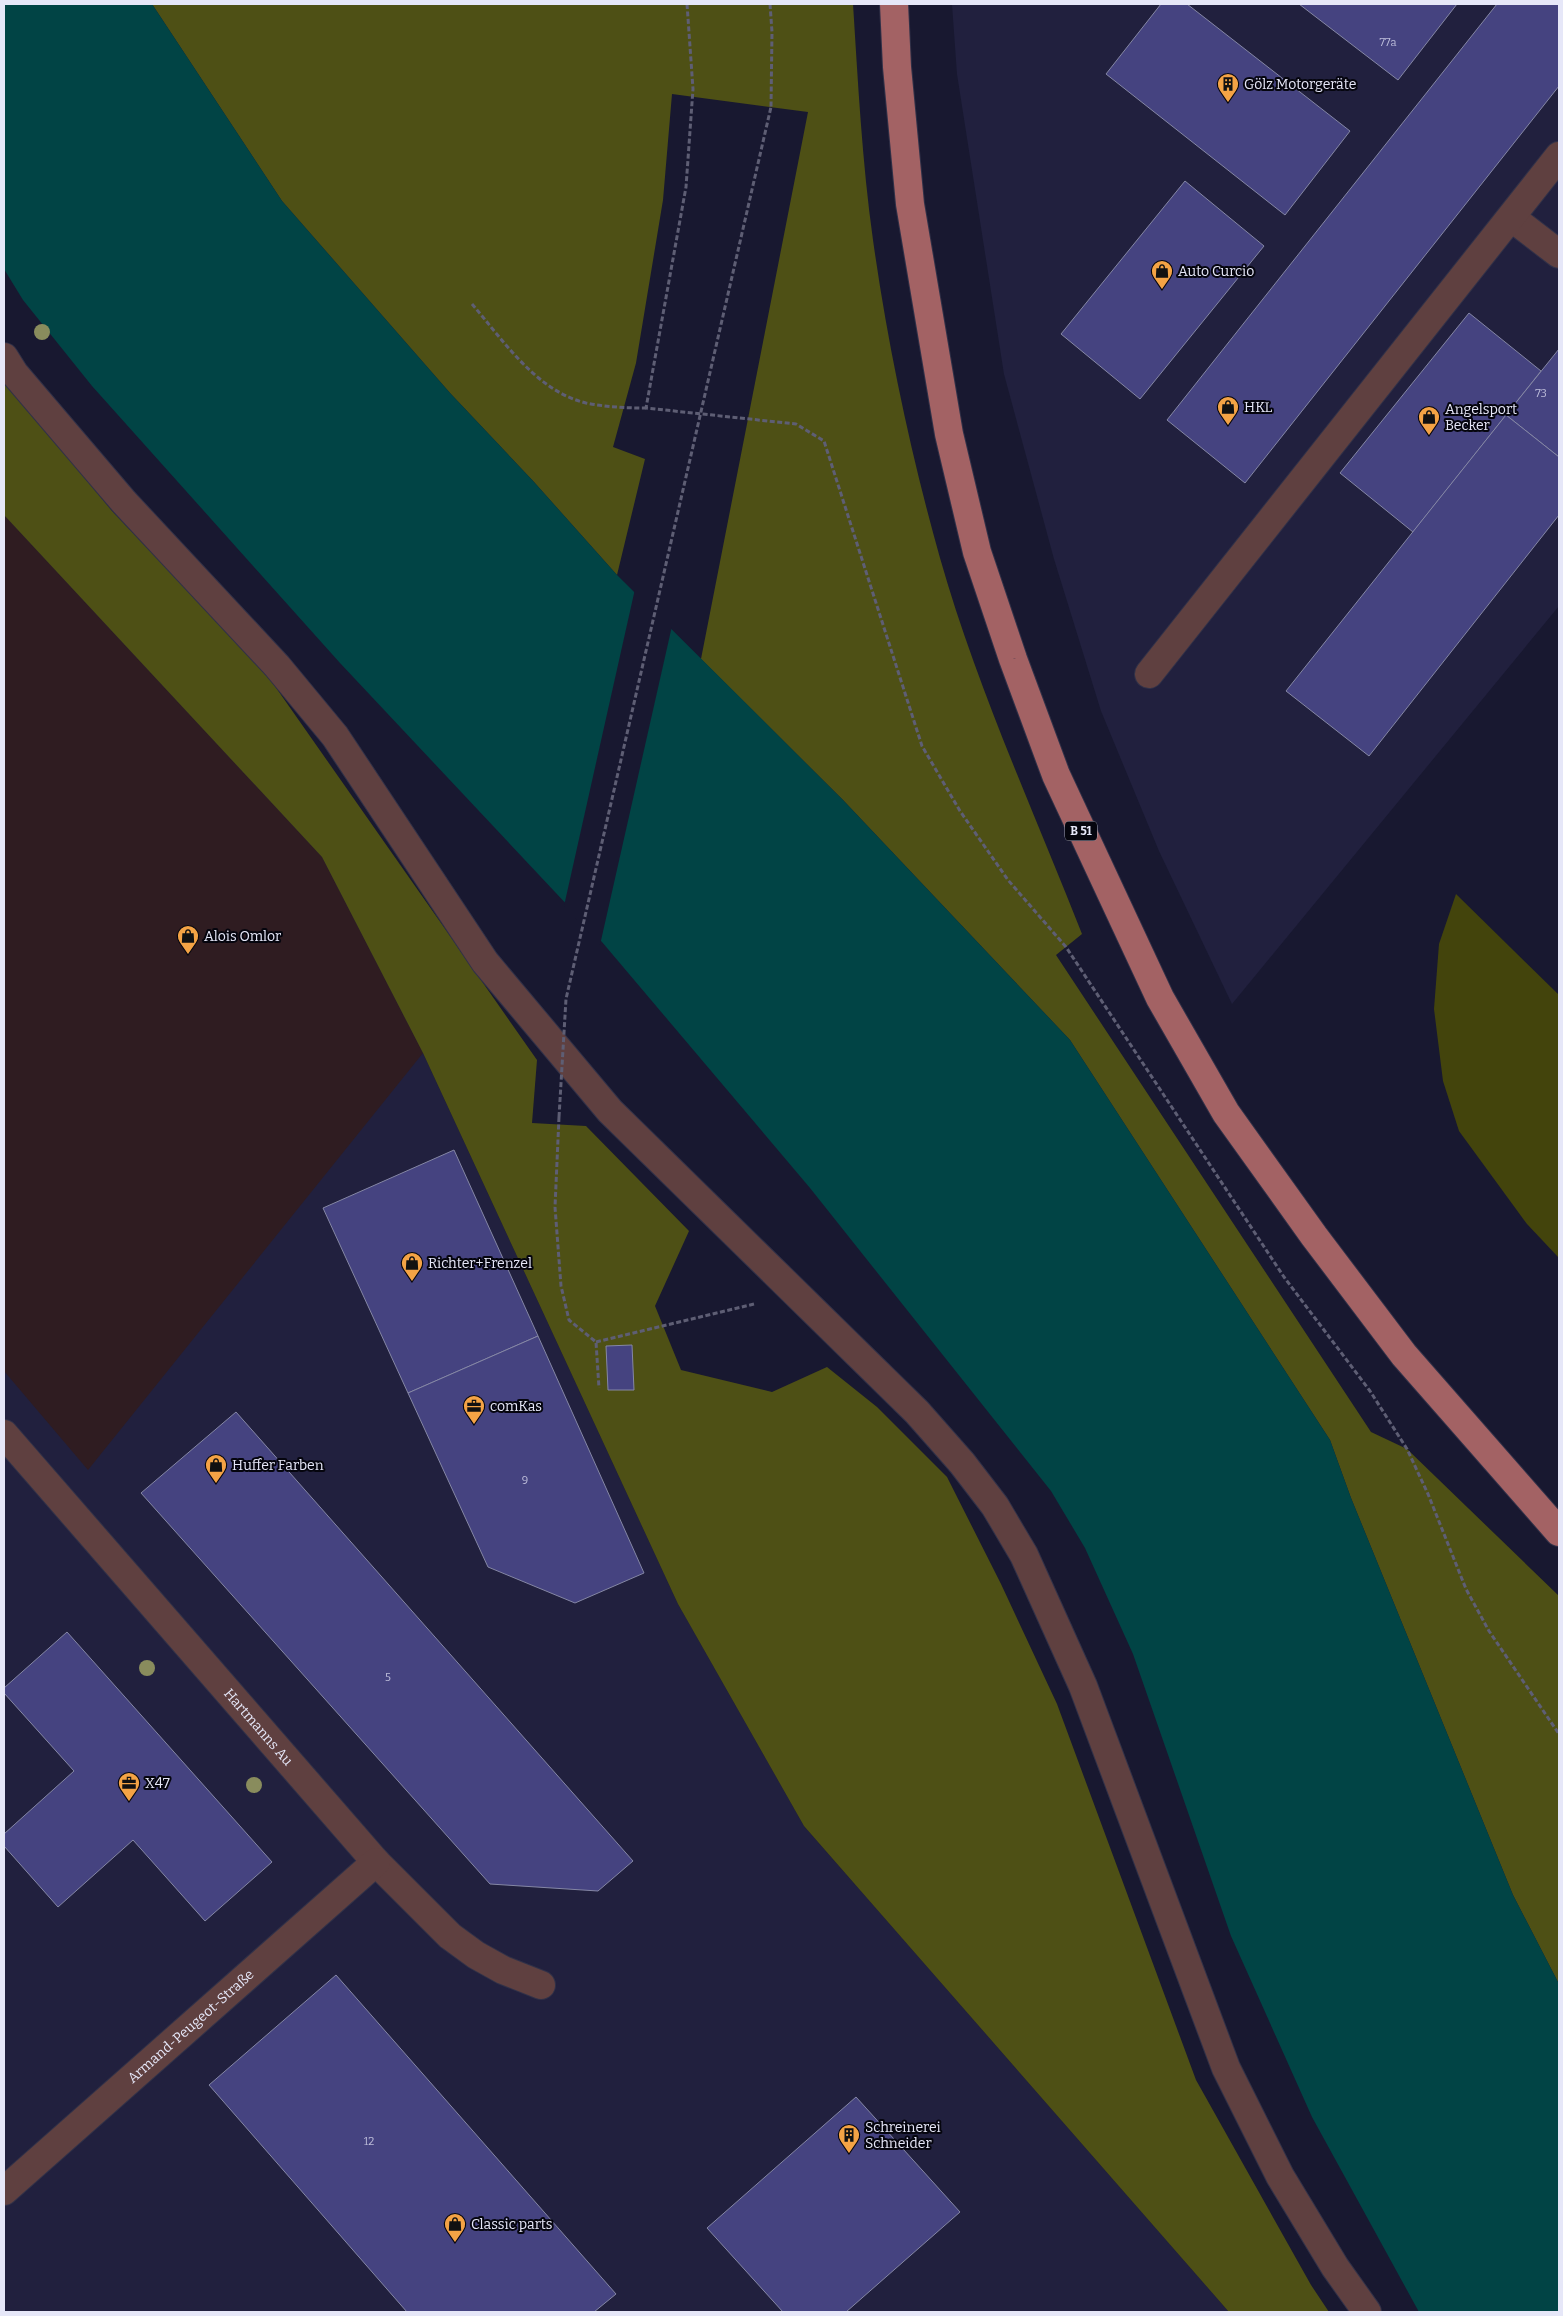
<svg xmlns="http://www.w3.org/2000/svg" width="1563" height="2316" font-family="Bitter,serif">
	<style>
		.built { fill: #21203e }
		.industrial { fill: #2f1c21 }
		.green { fill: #43440c }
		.forest { fill: #4e5015 }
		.water { fill: #014445 }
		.pier { fill: #181830 }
		.building { fill: #454380; stroke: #8587a5 }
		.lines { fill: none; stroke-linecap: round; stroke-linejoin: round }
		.minor-casing { stroke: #313148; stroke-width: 30 }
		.major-casing { stroke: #313148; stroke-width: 30 }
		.path { stroke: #5e5e74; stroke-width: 3; stroke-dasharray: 5 2.5; stroke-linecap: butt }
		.minor { stroke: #5f4040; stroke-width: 28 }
		.major { stroke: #a36264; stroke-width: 28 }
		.path-bridge { stroke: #5e5e74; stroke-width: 3; stroke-dasharray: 5 2.5; stroke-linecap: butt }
		.tree { fill: #898c5d }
		.labels { text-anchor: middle; stroke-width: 4; stroke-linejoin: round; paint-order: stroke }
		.number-label { font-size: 11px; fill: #bebeda }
		.shield { fill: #05050e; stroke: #a2a3b2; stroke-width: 1 }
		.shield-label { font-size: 12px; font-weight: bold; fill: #e6e7f8 }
		.poi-label { font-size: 14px; fill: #e6e7f8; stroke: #05050e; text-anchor: start }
		.street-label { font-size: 14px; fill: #e6e7f8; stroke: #05050e }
	</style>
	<rect width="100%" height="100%" fill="#181830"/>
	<g class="built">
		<polygon points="952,4 1559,4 1559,606 1232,1004 1159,851 1101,711 1054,559 1004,374 957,74"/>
		<polygon points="4,515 322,857 423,1053 678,1604 804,1826 1229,2312 4,2312"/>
	</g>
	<polygon class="industrial" points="4,515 322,857 423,1053 88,1470 4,1371"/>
	<polygon class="green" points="1456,894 1559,995 1559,1258 1527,1224 1459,1131 1443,1081 1434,1009 1439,944"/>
	<g class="forest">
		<path d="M152,4H853C858,82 862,162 873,240C888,347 911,455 940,558C976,685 1034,812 1082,934L1056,955L1371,1432L1407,1449L1559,1596V1984L1513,1895L1351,1498L1330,1440L1070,1040L843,800L701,659L808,112L672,94L663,200L636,363L613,447L645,459L617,575L534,482L450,393L282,201Z"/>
		<polygon points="4,380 112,511 265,672 537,1060 532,1123 586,1126 689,1231 655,1306 681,1370 772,1392 827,1367 877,1407 947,1477 1001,1584 1057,1704 1196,2080 1311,2285 1329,2312 1229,2312 804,1826 678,1604 423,1053 322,857 4,515"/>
	</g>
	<polygon class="water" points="4,4 152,4 282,201 450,393 534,482 617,575 843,800 1070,1040 1330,1440 1351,1498 1513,1895 1559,1984 1559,2312 1419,2312 1312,2117 1231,1936 1133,1654 1085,1548 1051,1491 810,1188 602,942 340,663 92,386 23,300 4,269"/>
	<polygon class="pier" points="635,589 672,626 600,945 564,906"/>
	<g class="building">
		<polygon points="1161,4 1187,4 1350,131 1285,215 1106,74"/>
		<polygon points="1299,4 1457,4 1398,80"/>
		<polygon points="1497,4 1559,4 1559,86 1245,483 1167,420"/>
		<polygon points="1185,181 1264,246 1140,399 1061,334"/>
		<polygon points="1469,313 1541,371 1413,532 1340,473"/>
		<polygon points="1559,349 1559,457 1506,415"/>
		<polygon points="1506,415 1559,457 1559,515 1369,756 1286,691"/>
		<polygon points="454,1150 538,1336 408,1393 323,1208"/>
		<polygon points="538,1336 644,1573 575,1603 488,1567 408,1393"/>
		<polygon points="632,1345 634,1390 608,1390 606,1346"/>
		<polygon points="236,1412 633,1861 598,1891 490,1884 141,1493"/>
		<polygon points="67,1632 272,1862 205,1921 133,1840 58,1907 4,1846 4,1834 74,1771 4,1693 4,1688"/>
		<polygon points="336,1975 616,2294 594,2312 407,2312 209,2085"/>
		<polygon points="856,2097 960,2212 846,2312 783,2312 707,2228"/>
	</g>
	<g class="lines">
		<g class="minor-casing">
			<g id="minor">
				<polyline points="1512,218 1559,254"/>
				<polyline points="4,357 14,373 124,502 277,666 335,736 485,962 610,1111 917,1412 962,1463 995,1506 1024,1555 1083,1686 1226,2068 1280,2176 1335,2267 1367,2312"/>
				<polyline points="1149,674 1559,156"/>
				<path id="s1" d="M4,1434L376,1862L450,1936L476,1955L503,1970L541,1985"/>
				<path id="s2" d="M4,2191L376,1862"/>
			</g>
		</g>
		<g class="major-casing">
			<polyline id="major" points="894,4 897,67 910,204 949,434 977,552 1013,659 1056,775 1160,998 1226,1113 1314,1236 1404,1355 1559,1532"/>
		</g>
		<g class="path">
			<polyline points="687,4 693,89 686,187 646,408 796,424 824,441 922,746 960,811 1008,880 1066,947 1284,1277 1370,1391 1407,1449 1428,1494 1466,1589 1489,1631 1559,1734"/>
			<polyline points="770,4 772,32 771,107"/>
			<path d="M472,304C503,340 536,391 586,403C606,407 625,408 646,408"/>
			<polyline points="559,1117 555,1207 561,1286 569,1320 596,1342 599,1388"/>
			<polyline points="596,1342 754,1304"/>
		</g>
		<use href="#minor" class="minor"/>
		<use href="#major" class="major"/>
		<polyline class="path-bridge" points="559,1117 566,999 771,107"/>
	</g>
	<g class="tree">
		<circle cx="42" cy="332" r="8"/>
		<circle cx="147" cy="1668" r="8"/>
		<circle cx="254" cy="1785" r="8"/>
	</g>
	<defs>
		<g id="building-pin" transform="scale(1.125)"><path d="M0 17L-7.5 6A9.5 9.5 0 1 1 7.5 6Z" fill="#f4a345" stroke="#05050e"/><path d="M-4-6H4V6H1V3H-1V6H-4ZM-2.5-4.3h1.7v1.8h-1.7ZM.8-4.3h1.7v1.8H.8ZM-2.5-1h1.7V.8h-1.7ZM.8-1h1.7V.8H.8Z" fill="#111"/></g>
		<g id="shop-pin" transform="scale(1.125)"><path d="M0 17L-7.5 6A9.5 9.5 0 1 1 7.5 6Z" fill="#f4a345" stroke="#05050e"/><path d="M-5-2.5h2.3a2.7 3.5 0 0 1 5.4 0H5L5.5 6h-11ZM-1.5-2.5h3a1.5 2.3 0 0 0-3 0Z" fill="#111"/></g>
		<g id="office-pin" transform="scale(1.125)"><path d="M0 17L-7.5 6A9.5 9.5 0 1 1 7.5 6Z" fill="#f4a345" stroke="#05050e"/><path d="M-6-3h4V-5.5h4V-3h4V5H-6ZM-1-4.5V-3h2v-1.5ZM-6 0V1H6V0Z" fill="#111"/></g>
	</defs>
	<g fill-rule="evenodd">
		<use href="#building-pin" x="1228" y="84"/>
		<use href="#shop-pin" x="1162" y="271"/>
		<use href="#shop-pin" x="1228" y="407"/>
		<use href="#shop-pin" x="1429" y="417"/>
		<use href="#shop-pin" x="188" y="936"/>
		<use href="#shop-pin" x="412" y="1263"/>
		<use href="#office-pin" x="474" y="1406"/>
		<use href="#shop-pin" x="216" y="1465"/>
		<use href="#office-pin" x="129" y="1783"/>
		<use href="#building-pin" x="849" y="2135"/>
		<use href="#shop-pin" x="455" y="2224"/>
	</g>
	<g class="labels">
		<g class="number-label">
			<text x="1388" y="46">77a</text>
			<text x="1541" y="397">73</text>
			<text x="525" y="1484">9</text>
			<text x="388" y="1681">5</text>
			<text x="369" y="2145">12</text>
		</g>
		<rect class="shield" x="1065" y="821.5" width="32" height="19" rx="4"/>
		<g class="shield-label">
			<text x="1081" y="835">B 51</text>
		</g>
		<g class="poi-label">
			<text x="1244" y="89">Gölz Motorgeräte</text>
			<text x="1178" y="276">Auto Curcio</text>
			<text x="1244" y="412">HKL</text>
			<text x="1445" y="414">Angelsport<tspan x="1445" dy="16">Becker</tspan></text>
			<text x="204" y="941">Alois Omlor</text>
			<text x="428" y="1268">Richter+Frenzel</text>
			<text x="490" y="1411">comKas</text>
			<text x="232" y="1470">Huffer Farben</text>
			<text x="145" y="1788">X47</text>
			<text x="865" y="2132">Schreinerei<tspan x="865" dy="16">Schneider</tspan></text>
			<text x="471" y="2229">Classic parts</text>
		</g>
		<g class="street-label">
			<text dy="5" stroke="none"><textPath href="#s1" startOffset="388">Hartmanns Au</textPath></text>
			<text dy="5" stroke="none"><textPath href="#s2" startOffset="249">Armand-Peugeot-Straße</textPath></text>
		</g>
	</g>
	<rect width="1563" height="2316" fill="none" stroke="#e6e7f8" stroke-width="10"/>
</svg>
